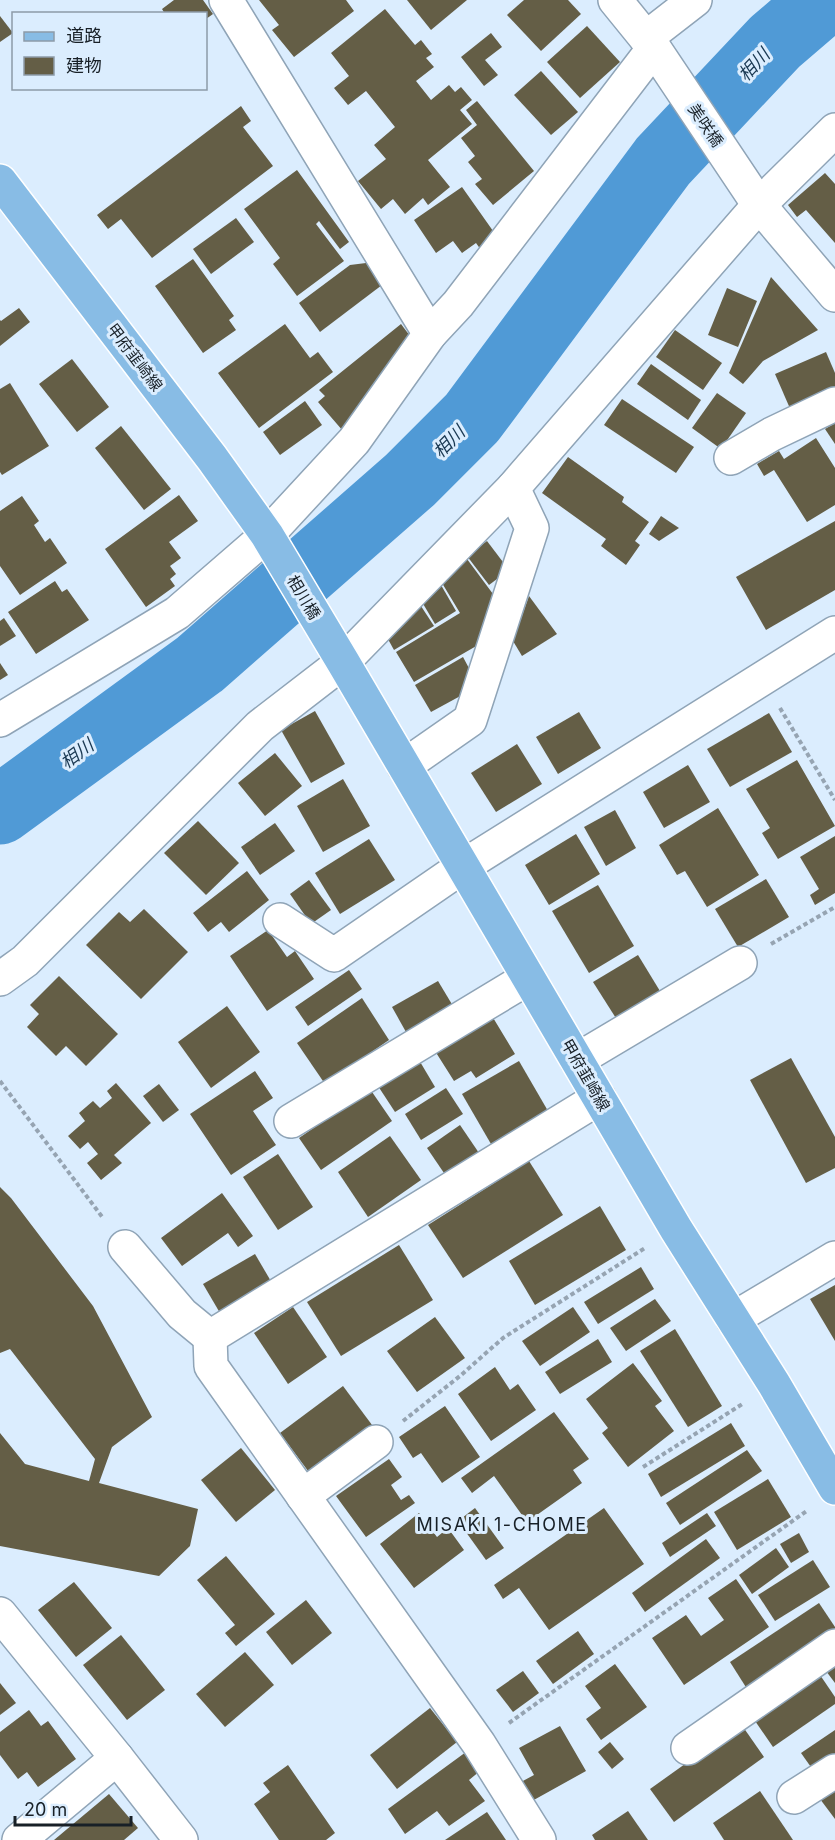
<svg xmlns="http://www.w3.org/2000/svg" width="835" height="1840" font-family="Inter,'Noto Sans JP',sans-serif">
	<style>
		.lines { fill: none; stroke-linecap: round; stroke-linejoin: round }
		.river { stroke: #509ad6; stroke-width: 69 }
		.building { fill: #645e46 }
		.minor-casing { stroke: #8fa4b7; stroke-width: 36 }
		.major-casing { stroke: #fff; stroke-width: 36 }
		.path { stroke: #96a4b2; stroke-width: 4; stroke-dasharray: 4.5 3; stroke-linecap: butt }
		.minor { stroke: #fff; stroke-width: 33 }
		.major { stroke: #88bce5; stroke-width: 33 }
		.labels { text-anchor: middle; stroke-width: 6; stroke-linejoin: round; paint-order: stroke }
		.street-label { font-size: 16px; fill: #182027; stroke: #dbedfe }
		.water-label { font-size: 18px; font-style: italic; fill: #193852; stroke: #dbedfe }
		.neighbourhood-label { font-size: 18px; letter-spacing: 1.5px; fill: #182027; stroke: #dbedfe }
	</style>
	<rect width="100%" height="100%" fill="#dbedfe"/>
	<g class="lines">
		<polyline class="river" points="0,810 200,664 410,480 472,418 663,161 775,42 824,0"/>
	</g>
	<g class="building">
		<polygon points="174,0 203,0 213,14 206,19 206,14 165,14 162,9"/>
		<polygon points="259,0 346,0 354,11 294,57 272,30 279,25"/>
		<polygon points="407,0 467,0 431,30"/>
		<polygon points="524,0 568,0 581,14 541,51 507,15"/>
		<polygon points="385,9 415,45 421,40 432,54 426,58 434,67 416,81 431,100 449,85 455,92 461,87 472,100 460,110 472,124 428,160 450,187 428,205 423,198 405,214 393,199 381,209 358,181 386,159 374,145 395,127 366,91 348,105 334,88 349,76 331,53"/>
		<polygon points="0,16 13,33 0,42"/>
		<polygon points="587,26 620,62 580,98 547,62"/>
		<polygon points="491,33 502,47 485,60 498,75 484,86 461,57"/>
		<polygon points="541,71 578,112 551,135 514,95"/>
		<polygon points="477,101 534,171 493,205 475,184 482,179 468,162 475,156 461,138 477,125 466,110"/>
		<polygon points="241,106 251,121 243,127 273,166 152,258 121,219 108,229 97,215"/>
		<polygon points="297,170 349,242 340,249 319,221 316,224 344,261 297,296 273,264 280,258 244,209"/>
		<polygon points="825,173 835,184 835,243 806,210 797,217 788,205"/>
		<polygon points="462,187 498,238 481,250 476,243 462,253 453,241 436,253 414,220"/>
		<polygon points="236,218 254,242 211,274 193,249"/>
		<polygon points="193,259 234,316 229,320 236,330 203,353 155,286"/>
		<polygon points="366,263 382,285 320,332 299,303 350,265"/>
		<polygon points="771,277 818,330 763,361 743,384 729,373"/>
		<polygon points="727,288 757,301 738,347 708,335"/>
		<polygon points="19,308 30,322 0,346 0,320 1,321"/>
		<polygon points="285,324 310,358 318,352 333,372 259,428 218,373"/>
		<polygon points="401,324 413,340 343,431 318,402 325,396 319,390"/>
		<polygon points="675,330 722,363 703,390 656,357"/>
		<polygon points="826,352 835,373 835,394 792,413 775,374"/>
		<polygon points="72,359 109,407 77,432 39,384"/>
		<polygon points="651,364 701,400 688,420 637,384"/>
		<polygon points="10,383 49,446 2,475 0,472 0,389"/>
		<polygon points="717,393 746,413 721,449 692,428"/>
		<polygon points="622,399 694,447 676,473 604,425"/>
		<polygon points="305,401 322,425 280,455 263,432"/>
		<polygon points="835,423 835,444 825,429"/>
		<polygon points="121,426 171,489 144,510 95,448"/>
		<polygon points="816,438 835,468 835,505 807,522 774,470 764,476 757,464 779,451 784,459"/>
		<polygon points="568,457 624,497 622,502 649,522 635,541 640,545 626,565 601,546 606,539 542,493"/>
		<polygon points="179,495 198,521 169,542 181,558 170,566 176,574 170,579 175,586 146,607 105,549"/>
		<polygon points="22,496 39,521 34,525 45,542 50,538 67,563 20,595 0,566 0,511"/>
		<polygon points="661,516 679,528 659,541 649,534"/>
		<polygon points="835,521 835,590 766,630 736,577"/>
		<polygon points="487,541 509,570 489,585 467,556"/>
		<polygon points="467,559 493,594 478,645 414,682 396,652 460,613 442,583"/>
		<polygon points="55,581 62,592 67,589 89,620 36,654 8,612"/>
		<polygon points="441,585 456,611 435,624 422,602"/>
		<polygon points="529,596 557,634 522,656 513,641"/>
		<polygon points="419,603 434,626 394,650 384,632"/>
		<polygon points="4,618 16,636 0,646 0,621"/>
		<polygon points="463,657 471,672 464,694 431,712 415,685"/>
		<polygon points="0,663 8,675 0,680"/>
		<polygon points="315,711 345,764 311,783 281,730"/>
		<polygon points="579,712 601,748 558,774 536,737"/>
		<polygon points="769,713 792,752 730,787 707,749"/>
		<polygon points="517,744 542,784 496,812 471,773"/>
		<polygon points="275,753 302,786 265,816 238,783"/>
		<polygon points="797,760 835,826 778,859 762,833 770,828 746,789"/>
		<polygon points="688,765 710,802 664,828 643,792"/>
		<polygon points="343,779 370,826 323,852 297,806"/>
		<polygon points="718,808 759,875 707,907 685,871 677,875 659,845"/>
		<polygon points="615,810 636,848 606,866 584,827"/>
		<polygon points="198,821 239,863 206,895 164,853"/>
		<polygon points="275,823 295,851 260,875 241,847"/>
		<polygon points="576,834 600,874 549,905 525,865"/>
		<polygon points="835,836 835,893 815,905 810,895 819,889 800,857"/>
		<polygon points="369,839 395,880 340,914 315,873"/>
		<polygon points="247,871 269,900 229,932 221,922 208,932 193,913"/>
		<polygon points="766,879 789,917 738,947 715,909"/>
		<polygon points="309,880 331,910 311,924 290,894"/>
		<polygon points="598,885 634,946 589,973 552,911"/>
		<polygon points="144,909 188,952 141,999 86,945 119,912 130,922"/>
		<polygon points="268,930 287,957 295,951 314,979 267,1011 230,956"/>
		<polygon points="638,955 663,996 619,1023 593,982"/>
		<polygon points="349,970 362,989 308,1026 295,1007"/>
		<polygon points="59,976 118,1034 86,1066 66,1046 56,1056 27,1027 39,1014 30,1005"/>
		<polygon points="438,981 453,1006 406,1032 392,1007"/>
		<polygon points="362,998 389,1040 325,1084 297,1043"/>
		<polygon points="227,1006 260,1052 211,1088 178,1042"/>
		<polygon points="492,1016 515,1054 476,1078 471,1071 454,1081 435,1051"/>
		<polygon points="791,1058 835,1137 835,1168 806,1183 750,1080"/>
		<polygon points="419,1060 435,1087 395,1112 378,1086"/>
		<polygon points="519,1061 548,1111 491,1144 462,1094"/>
		<polygon points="255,1071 273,1098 253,1111 276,1145 231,1175 190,1114"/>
		<polygon points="116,1083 151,1123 114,1155 122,1163 101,1180 87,1163 98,1154 88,1142 80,1149 68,1136 85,1121 79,1113 93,1101 100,1108 112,1098 107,1091"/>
		<polygon points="159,1084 179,1110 163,1122 143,1096"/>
		<polygon points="446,1088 463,1114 421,1140 405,1114"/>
		<polygon points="370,1089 392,1121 321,1170 299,1138"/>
		<polygon points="460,1125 479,1153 446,1176 427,1148"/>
		<polygon points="390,1136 421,1180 368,1217 338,1172"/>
		<polygon points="278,1154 313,1207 278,1230 243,1177"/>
		<polygon points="529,1161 563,1215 463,1278 428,1225"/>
		<polygon points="0,1187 11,1198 93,1306 152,1417 112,1447 99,1483 198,1509 190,1546 159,1576 0,1546 0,1433 25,1464 89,1481 95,1459 10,1349 0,1353"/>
		<polygon points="222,1193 253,1236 238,1247 228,1233 182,1266 161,1238"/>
		<polygon points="600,1206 626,1250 535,1305 509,1261"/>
		<polygon points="399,1245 433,1300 341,1356 307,1302"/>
		<polygon points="255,1254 272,1283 220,1313 203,1284"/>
		<polygon points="641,1267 654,1289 598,1324 584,1302"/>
		<polygon points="835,1285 835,1341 810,1299"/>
		<polygon points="655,1299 671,1321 626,1351 610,1328"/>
		<polygon points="293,1307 327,1357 288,1384 254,1333"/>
		<polygon points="573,1307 590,1332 540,1366 522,1341"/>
		<polygon points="435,1317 465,1358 417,1392 387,1351"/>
		<polygon points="675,1329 722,1406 688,1427 640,1351"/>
		<polygon points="598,1339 612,1362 560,1394 545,1372"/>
		<polygon points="633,1363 662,1401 655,1406 674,1431 628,1467 602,1433 608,1428 586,1399"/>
		<polygon points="495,1367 510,1390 518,1384 536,1410 491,1441 458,1394"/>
		<polygon points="343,1386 375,1429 311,1475 280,1433"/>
		<polygon points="445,1406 480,1457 442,1483 421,1453 413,1458 399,1437"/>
		<polygon points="554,1412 589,1459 573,1470 582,1483 527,1522 494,1476 472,1493 461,1478"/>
		<polygon points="731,1423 745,1446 661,1497 648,1474"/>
		<polygon points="241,1448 275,1490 236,1522 201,1480"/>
		<polygon points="747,1450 762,1471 680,1525 666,1503"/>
		<polygon points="389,1459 402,1477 391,1485 401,1500 409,1495 415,1503 366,1537 336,1496"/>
		<polygon points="768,1479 791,1517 737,1550 714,1512"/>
		<polygon points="475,1508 504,1548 486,1560 458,1521"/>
		<polygon points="604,1508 644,1564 549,1630 519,1588 503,1599 494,1585"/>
		<polygon points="419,1513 437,1537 448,1528 464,1550 414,1588 380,1544"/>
		<polygon points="707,1513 716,1526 670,1557 662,1543"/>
		<polygon points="799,1533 809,1552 791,1563 780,1544"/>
		<polygon points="706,1539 720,1558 645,1612 632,1593"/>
		<polygon points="776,1548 789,1567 752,1594 739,1575"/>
		<polygon points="226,1556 275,1614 236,1646 225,1633 235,1625 197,1580"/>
		<polygon points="813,1560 830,1587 775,1621 758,1595"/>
		<polygon points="736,1579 769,1627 684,1685 652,1638 686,1615 701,1636 724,1620 708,1598"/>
		<polygon points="74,1582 112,1628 76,1657 38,1610"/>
		<polygon points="306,1600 332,1633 292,1665 266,1632"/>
		<polygon points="819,1603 835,1627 835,1634 749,1692 730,1662"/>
		<polygon points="578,1631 594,1654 553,1684 536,1661"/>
		<polygon points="121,1635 165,1690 127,1720 83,1665"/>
		<polygon points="245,1652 274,1685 225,1727 196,1694"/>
		<polygon points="835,1659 835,1683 823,1667"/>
		<polygon points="615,1664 647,1707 601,1740 586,1719 601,1708 585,1686"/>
		<polygon points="523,1671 539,1693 513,1712 496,1690"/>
		<polygon points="818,1672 835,1697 835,1704 773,1747 753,1718"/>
		<polygon points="0,1683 16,1703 0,1715"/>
		<polygon points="430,1708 457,1742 397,1789 370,1755"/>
		<polygon points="29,1710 41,1726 48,1721 76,1759 38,1787 27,1772 18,1779 0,1755 0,1732"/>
		<polygon points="741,1724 764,1757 674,1822 650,1789"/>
		<polygon points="560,1726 586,1771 532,1801 521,1782 534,1775 519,1748"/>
		<polygon points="835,1730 835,1755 813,1770 801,1753"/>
		<polygon points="610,1742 624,1759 612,1769 598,1752"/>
		<polygon points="466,1752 480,1771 469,1780 485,1801 449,1826 437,1811 405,1834 388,1809"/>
		<polygon points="288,1765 335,1833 326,1840 279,1840 254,1804 270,1792 263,1783"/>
		<polygon points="835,1789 835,1819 820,1799"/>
		<polygon points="760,1791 793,1840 724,1840 713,1823"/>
		<polygon points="109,1794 138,1828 124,1840 54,1840"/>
		<polygon points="628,1811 648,1840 595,1840 592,1835"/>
		<polygon points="487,1812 506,1840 445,1840"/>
	</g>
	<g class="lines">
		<g class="minor-casing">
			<g id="minor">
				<polyline points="226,0 430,334"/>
				<polyline points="615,0 654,48 759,205 835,295"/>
				<polyline points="646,38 695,0"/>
				<polyline points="731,458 772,434 835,404"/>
				<polyline points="0,720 177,613 267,535 354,441 430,334 458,304 654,48"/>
				<polyline points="404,766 470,720 532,528 513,488 759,205 835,130"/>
				<polyline points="280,920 334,955 462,867 835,633"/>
				<polyline points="0,979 25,961 260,726 343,662 513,488"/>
				<polyline points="577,1060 740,963"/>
				<polyline points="291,1121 528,978"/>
				<polyline points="125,1247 182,1314 210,1337"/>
				<polyline points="733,1319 835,1258"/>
				<polyline points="303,1496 376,1442"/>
				<polyline points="0,1614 117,1758 181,1840"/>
				<polyline points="688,1748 835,1646"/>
				<polyline points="794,1797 835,1771"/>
				<polyline points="19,1840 117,1758"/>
				<polyline points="539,1840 479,1744 211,1366 210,1337 599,1098"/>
			</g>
		</g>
		<g class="major-casing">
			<polyline id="major" points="0,181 212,458 267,535 343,662 676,1229 774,1384 835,1488"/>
		</g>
		<g class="path">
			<polyline points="780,708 835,800"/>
			<polyline points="771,944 835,907"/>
			<polyline points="0,1081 103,1218"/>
			<polyline points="403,1421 460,1376 503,1338 645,1248"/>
			<polyline points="643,1467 744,1403"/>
			<polyline points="509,1723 808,1510"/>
		</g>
		<use href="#minor" class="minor"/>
		<use href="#major" class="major"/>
	</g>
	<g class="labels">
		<g class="street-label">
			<text transform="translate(706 125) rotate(56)" y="6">美咲橋</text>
			<text transform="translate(135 357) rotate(53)" y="6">甲府韮崎線</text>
			<text transform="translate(304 597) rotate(59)" y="6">相川橋</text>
			<text transform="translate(586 1075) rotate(60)" y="6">甲府韮崎線</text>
		</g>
		<g class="water-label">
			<text transform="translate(754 65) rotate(-47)" y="6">相川</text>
			<text transform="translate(449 442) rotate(-45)" y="6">相川</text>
			<text transform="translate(77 754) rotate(-36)" y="6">相川</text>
		</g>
		<g class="neighbourhood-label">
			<text x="502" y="1531">MISAKI 1-CHOME</text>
		</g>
	</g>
	<rect x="12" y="12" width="195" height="78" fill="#dbedfe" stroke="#8d9ba8" stroke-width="1.5"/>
	<rect x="24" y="32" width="30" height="9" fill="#88bce5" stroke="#8d9ba8" stroke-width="1.5"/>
	<text x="66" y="42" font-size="18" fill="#182027">道路</text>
	<rect x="24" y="57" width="30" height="18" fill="#645e46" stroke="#8d9ba8" stroke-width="1.5"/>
	<text x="66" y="72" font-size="18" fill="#182027">建物</text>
	<path d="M15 1816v9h116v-9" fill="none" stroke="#182027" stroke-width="3"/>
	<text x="24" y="1816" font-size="18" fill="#182027" stroke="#dbedfe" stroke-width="4.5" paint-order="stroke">20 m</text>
</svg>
